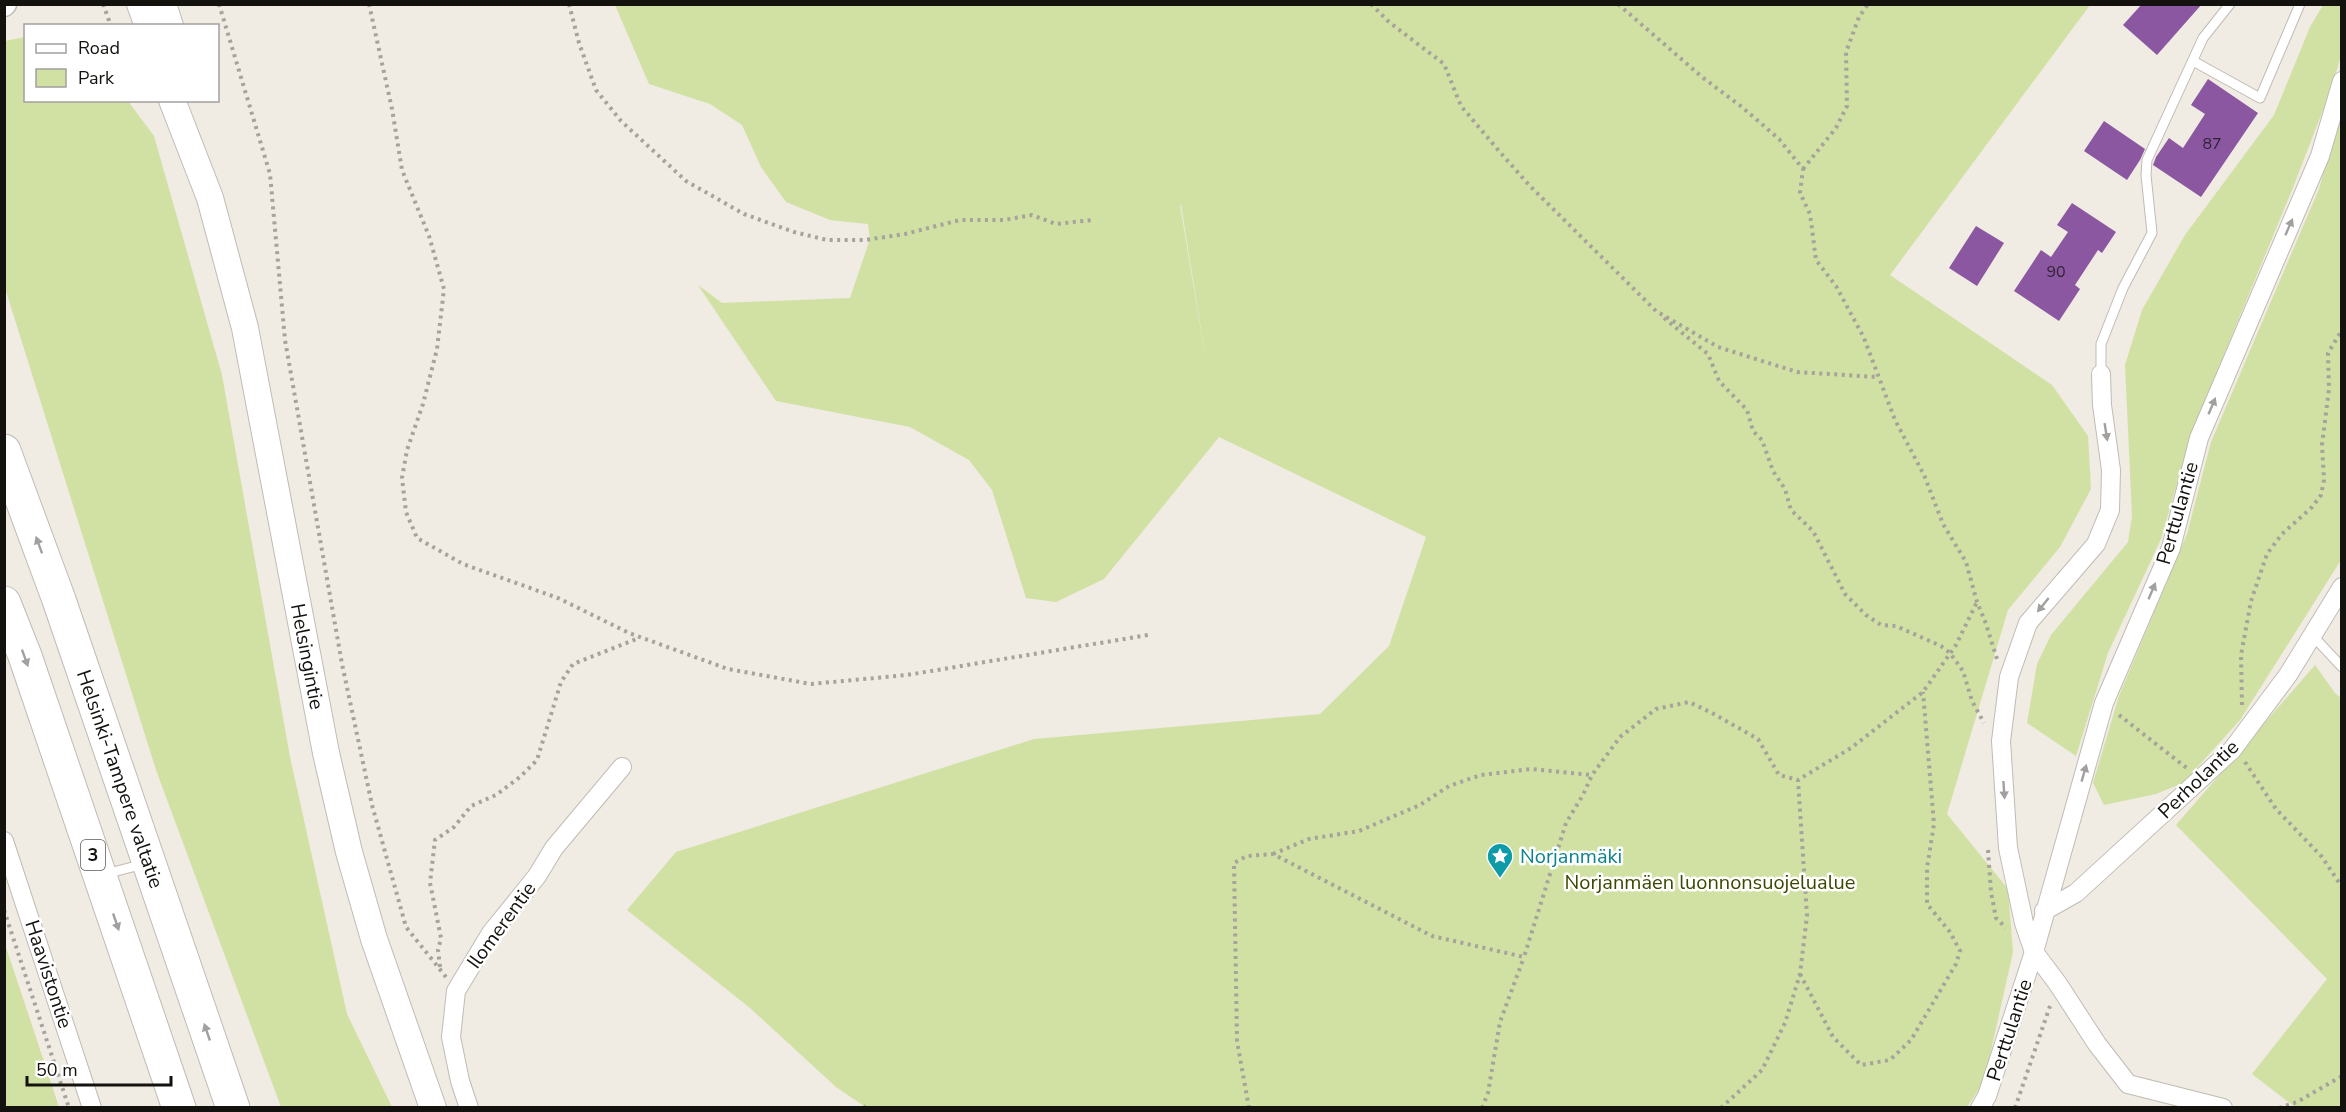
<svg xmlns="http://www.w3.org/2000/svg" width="2346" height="1112" font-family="'Nunito Sans',sans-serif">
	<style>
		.green { fill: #d0e1a3; fill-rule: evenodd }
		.building { fill: #8b57a1 }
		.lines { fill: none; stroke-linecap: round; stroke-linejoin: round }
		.service-casing { stroke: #c0bbb4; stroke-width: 11 }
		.minor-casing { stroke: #c0bbb4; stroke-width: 20 }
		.tertiary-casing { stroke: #c0bbb4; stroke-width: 25 }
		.secondary-casing { stroke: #c0bbb4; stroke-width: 28 }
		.motorway-casing { stroke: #c0bbb4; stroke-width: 35 }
		.path { stroke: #a6a29c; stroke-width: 4; stroke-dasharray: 3 4.5; stroke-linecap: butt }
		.service { stroke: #fff; stroke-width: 9 }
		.minor { stroke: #fff; stroke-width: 18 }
		.tertiary { stroke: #fff; stroke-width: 22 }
		.secondary { stroke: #fff; stroke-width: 26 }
		.motorway { stroke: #fff; stroke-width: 33 }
		.oneway { fill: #a1a09f }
		.labels { text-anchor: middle; stroke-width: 5; stroke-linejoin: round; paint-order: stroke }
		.number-label { font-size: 16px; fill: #322334 }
		.shield { fill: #fff; stroke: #5a5957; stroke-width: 1.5 }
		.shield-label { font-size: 18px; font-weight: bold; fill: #14120f }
		.street-label { font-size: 20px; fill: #14120f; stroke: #fff }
		.culture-label { font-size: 20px; fill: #0d838f; stroke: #fff; text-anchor: start }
		.park-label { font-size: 20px; fill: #3b4900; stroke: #fff }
	</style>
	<rect width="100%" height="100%" fill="#f0ebe3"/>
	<g class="green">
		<path d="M615,5H2090L1890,275L2052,385L2088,436L2091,489L2060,547L2008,610L1947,814L2008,889L2013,952L1984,1082L1967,1107L867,1108L836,1087L750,1008L627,910L676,852L1034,739L1320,714L1389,646L1426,537L1219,437L1104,579L1056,602L1026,598L992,490L969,460L910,427L776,401L698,285L722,303L850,298L870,239L868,224L830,220L786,202L761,167L742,125L710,104L649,84ZM1180,205H1181L1209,379Z"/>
		<polygon points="2323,5 2341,5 2341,56 2330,92 2292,190 2192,432 2161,539 2108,653 2076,756 2027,723 2037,664 2051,635 2128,542 2132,516 2125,365 2142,310 2185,235 2274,115 2310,27"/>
		<polygon points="25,37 26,100 128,101 154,136 222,375 290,757 347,1014 392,1107 281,1107 156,770 5,288 5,41"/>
		<polygon points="2341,108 2341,560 2240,720 2183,783 2156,794 2104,805 2093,783 2119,696 2187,534 2211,442 2319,189"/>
		<polygon points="2315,665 2335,693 2341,698 2341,1107 2295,1107 2252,1074 2327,979 2176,825"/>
		<polygon points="4,944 5,944 59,1107 5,1107"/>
	</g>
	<g class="building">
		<polygon points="2142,4 2202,4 2157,55 2123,25"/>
		<polygon points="2208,79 2258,113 2201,197 2153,165 2156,157 2169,138 2183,148 2205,114 2191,105"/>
		<polygon points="2104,121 2145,149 2140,160 2127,180 2084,151"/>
		<polygon points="2072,203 2116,232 2102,253 2098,250 2075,285 2080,289 2059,321 2014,291 2041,250 2051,257 2068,232 2057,225"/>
		<polygon points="1976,226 2004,243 1977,286 1949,268"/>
	</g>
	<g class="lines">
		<g class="service-casing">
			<g id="service">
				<polyline points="2193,61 2260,98 2300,4"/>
				<polyline points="2101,374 2101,344 2123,288 2152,233 2146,175 2147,160 2203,38 2230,4"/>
				<polyline points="2312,635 2342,667"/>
				<polyline points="105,874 144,864"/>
			</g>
		</g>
		<g class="minor-casing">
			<g id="minor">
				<polyline points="2101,374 2102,405 2111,470 2110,510 2096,544 2028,623 2009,677 2001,741 2008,848 2024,923 2034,952 2058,984 2097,1044 2128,1084 2223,1108"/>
				<polyline points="4,841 92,1108"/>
				<polyline points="2044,911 2076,893 2232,750 2288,675 2342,587"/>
				<polyline points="469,1108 460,1081 451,1037 456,991 491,933 537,876 554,848 622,767"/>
				<polyline points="1980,1108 1987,1096 2034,952 2104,703 2171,548 2199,438 2320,156 2342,81"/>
			</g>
		</g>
		<g class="tertiary-casing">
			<polyline id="tertiary" points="4,5 5,4"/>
		</g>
		<g class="secondary-casing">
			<g id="secondary">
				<polyline points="140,4 148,26"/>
				<polyline points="163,4 170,26"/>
				<path id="s1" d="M172,100L210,198L245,328L326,753L349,852L374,939L433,1108"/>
			</g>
		</g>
		<g class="motorway-casing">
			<g id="motorway">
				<path id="s2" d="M4,451L59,600L233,1108"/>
				<polyline points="4,603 25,656 179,1108"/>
			</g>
		</g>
		<g class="path">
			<polyline points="103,4 111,26"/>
			<polyline points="219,4 270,174 285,340 342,664 372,805 406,927 446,977"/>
			<polyline points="369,4 392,109 402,170 429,236 444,289 437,349 423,404 407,450 402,478 406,512 417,538 463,564 558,598 629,633 728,669 811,684 907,675 1148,635"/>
			<polyline points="569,4 579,43 596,90 621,121 686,181 744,214 794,232 827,240 865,240 905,234 960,220 1004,220 1032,215 1056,224 1092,220"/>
			<polyline points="1371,4 1389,22 1444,64 1461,106 1499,151 1529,185 1656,311 1718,347 1797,372 1877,377"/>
			<polyline points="1618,4 1702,77 1742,107 1779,139 1803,169 1800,193 1810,214 1816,260 1836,286 1864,338 1895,420 1924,475 1943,524 1966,562 1977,602 1985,621 1997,659"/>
			<polyline points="1803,169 1836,128 1847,106 1846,52 1859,17 1868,4"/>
			<polyline points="1664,318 1708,354 1719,381 1747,410 1753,431 1762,440 1773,471 1785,489 1791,510 1813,531 1845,594 1866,615 1881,625 1896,626 1941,646 1950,653 1963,671 1972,701 1984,723"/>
			<polyline points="2242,705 2241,655 2251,601 2267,554 2282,534 2312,507 2321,495 2324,480 2322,445 2329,389 2328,353 2342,330"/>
			<polyline points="2119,715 2188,769"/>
			<polyline points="2245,762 2276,809 2322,857 2342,887"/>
			<polyline points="1988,850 1991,892 1996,918 2006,928"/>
			<polyline points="1273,854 1309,839 1359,831 1420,805 1449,786 1481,775 1531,769 1592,775"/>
			<polyline points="4,910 69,1108"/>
			<polyline points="440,967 438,950 441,938 430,883 435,840 454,827 471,806 496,795 520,777 537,760 561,682 573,664 639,638"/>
			<polyline points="1800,974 1833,1037 1861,1065 1890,1060 1911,1040 1956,964 1960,951 1950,932 1927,904 1927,868 1934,824 1923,692"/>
			<polyline points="864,1108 866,1106"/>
			<polyline points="1249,1108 1237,1041 1234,863 1247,856 1273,854 1432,936 1524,957 1566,823 1583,795 1592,775 1620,737 1656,709 1689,702 1712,713 1758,739 1779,775 1798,780 1851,748 1923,692 1956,645 1977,602"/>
			<polyline points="1482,1108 1488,1093 1500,1022 1524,957"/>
			<polyline points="1721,1108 1762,1070 1785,1023 1800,974 1807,916 1798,780"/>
			<polyline points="2015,1108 2050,1006"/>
			<polyline points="2279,1108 2297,1102 2342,1076"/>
		</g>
		<use href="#service" class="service"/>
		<use href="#minor" class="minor"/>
		<use href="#tertiary" class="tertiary"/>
		<use href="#secondary" class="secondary"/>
		<use href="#motorway" class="motorway"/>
	</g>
	<defs><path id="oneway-solid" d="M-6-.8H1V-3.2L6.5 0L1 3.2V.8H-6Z" transform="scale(1.5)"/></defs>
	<g class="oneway">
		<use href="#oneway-solid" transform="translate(2289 227) rotate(-66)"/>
		<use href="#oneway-solid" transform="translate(2212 406) rotate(-67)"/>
		<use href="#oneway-solid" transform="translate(2106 432) rotate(81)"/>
		<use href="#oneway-solid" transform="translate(39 545) rotate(-110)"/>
		<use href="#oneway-solid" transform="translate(2152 591) rotate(-67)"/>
		<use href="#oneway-solid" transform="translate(2043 605) rotate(129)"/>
		<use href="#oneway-solid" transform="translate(25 658) rotate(70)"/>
		<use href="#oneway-solid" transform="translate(2084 773) rotate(-74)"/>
		<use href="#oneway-solid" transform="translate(2004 790) rotate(86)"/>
		<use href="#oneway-solid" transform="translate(116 922) rotate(71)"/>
		<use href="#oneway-solid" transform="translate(207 1032) rotate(-109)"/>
	</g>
	<defs>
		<g id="sight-pin" transform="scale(1.35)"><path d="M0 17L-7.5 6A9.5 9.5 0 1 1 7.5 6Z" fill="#0f9aa8" stroke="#fff"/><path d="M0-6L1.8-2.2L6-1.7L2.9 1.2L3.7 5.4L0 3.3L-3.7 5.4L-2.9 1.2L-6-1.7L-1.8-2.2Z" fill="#fff"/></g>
	</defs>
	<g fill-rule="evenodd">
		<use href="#sight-pin" x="1500" y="856"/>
	</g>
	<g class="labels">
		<g class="number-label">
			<text x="2212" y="149">87</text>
			<text x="2056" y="277">90</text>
		</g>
		<rect class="shield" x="81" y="840" width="24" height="30" rx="4.5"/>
		<g class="shield-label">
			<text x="93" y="861">3</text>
		</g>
		<g class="street-label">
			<text transform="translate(2177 513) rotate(-74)" y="7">Perttulantie</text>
			<text dy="7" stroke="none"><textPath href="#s1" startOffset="574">Helsingintie</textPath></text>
			<text dy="7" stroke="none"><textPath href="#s2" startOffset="348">Helsinki-Tampere valtatie</textPath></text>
			<text transform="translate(2198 779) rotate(-44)" y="7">Perholantie</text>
			<text transform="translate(501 925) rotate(-54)" y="7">Ilomerentie</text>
			<text transform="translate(49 974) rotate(72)" y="7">Haavistontie</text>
			<text transform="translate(2009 1030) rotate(-72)" y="7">Perttulantie</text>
		</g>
		<g class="culture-label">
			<text x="1520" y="863">Norjanmäki</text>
		</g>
		<g class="park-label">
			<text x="1710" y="889">Norjanmäen luonnonsuojelualue</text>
		</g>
	</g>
	<rect width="2346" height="1112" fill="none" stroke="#14120f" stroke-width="12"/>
	<rect x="24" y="24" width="195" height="78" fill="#ffffff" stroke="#a1a09f" stroke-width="1.5"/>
	<rect x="36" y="44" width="30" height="9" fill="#ffffff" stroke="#a1a09f" stroke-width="1.5"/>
	<text x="78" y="54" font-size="18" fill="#14120f">Road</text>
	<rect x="36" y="69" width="30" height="18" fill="#d0e1a3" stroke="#a1a09f" stroke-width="1.5"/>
	<text x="78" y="84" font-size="18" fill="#14120f">Park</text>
	<path d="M27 1076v9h144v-9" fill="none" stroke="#14120f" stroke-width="3"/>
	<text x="36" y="1076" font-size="18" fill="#14120f" stroke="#ffffff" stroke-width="4.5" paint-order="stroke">50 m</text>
</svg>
